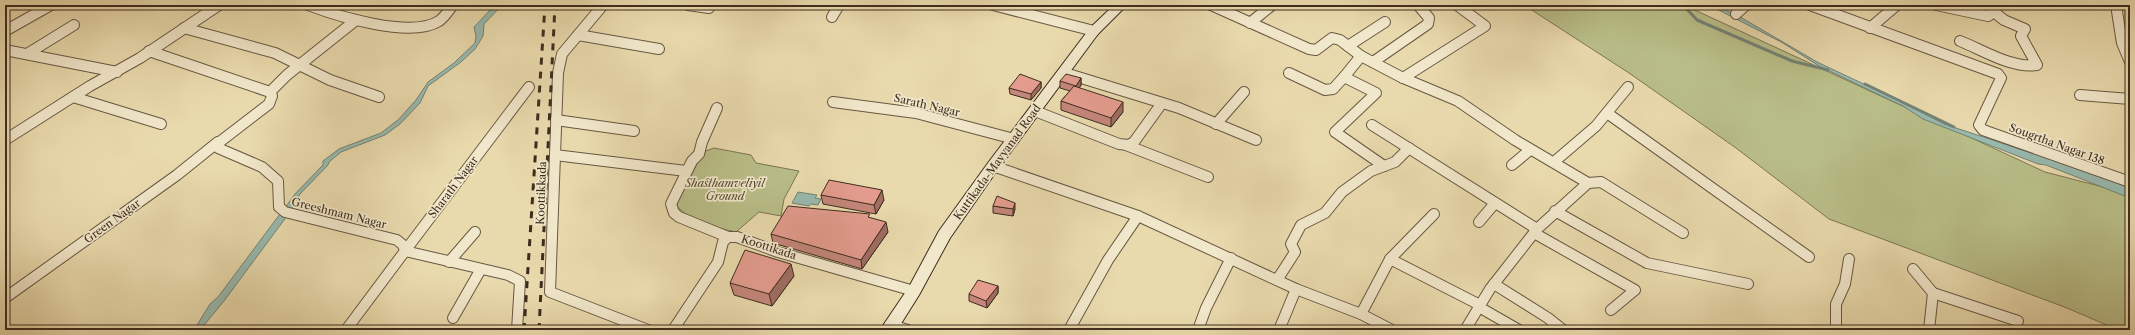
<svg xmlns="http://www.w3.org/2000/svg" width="2135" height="335" font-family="'Libre Caslon Text',serif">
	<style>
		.green { fill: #b9be88; stroke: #7b7654 }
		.water { fill: #98baaf; stroke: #748275 }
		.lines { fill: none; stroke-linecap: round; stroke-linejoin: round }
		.stream { stroke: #748275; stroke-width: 3 }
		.street-casing { stroke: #685842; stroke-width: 12 }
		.secondary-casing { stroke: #3d2d1f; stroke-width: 2 }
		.street { stroke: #f1e7ca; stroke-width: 10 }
		.secondary { fill: #f1e7ca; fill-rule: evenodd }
		.rail { stroke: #3d2d1f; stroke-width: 3; stroke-dasharray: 7 7; stroke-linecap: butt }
		.wall { fill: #c4867a; stroke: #3d2d1f }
		.shaded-wall { fill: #a06d63; stroke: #3d2d1f }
		.building { fill: #e49c8e; stroke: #3d2d1f }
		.labels { text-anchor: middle; stroke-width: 3.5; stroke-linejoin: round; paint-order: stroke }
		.street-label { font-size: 11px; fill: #3d2d1f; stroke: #f1e7ca }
		.park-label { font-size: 11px; font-style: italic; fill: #564a34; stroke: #f1e7ca }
	</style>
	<rect width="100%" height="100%" fill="#e9daad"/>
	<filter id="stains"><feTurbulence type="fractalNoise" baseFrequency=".005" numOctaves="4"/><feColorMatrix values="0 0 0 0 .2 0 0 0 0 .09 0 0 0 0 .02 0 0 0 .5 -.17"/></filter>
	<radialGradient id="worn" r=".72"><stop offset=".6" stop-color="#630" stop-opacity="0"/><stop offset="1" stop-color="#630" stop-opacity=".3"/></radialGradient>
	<g class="green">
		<polygon points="1524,5 1684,5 2045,172 2130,194 2130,330 2118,330 2067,308 1829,219 1736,148 1629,73"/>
		<path d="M714,148L751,155L756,163L799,171L784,199L781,216L759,212L736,232C714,227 692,223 676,205L703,152Z"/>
	</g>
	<g class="water">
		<polygon points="495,5 502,5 484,24 483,36 475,49 461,62 428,86 420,103 400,124 385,135 341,152 329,162 328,165 300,194 291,211 284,209 295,194 323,165 323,161 339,149 381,133 398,120 416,100 428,82 454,63 475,43 476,36 474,27"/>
		<polygon points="1709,5 1715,5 1742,18 1817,62 1904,103 1944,124 2095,174 2130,188 2130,198 2046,165 2038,164 1923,119 1903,106 1819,66 1783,43"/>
		<polygon points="798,192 817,195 815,198 821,199 818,205 811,204 809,206 792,203"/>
		<polygon points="280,214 287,216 224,301 200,330 194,330 210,304 218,297"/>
	</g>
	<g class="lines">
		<g class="stream">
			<polyline points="1683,5 1697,20 1792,61 1828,70"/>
			<polyline points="1865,84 1954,127"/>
		</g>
		<g class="street-casing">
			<g id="street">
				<path d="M308,5C337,16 411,39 439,21C444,18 449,10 453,5"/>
				<polyline points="603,5 562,54 558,73 550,292 648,330"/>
				<polyline points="688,5 709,8"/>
				<polyline points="993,5 1094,31"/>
				<polyline points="1211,5 1309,49 1316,50 1332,38 1340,40 1361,56 1403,78 1458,101 1515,140 1588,183 1537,229 1490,289 1465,330"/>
				<polyline points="1810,5 1998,74 2001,78 1979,125 1983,130 2130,182"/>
				<polyline points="1936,5 1988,16 1994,12 1995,5"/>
				<polyline points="2116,5 2122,43 2130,62"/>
				<polyline points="1736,14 1746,5"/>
				<polyline points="832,17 839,5"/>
				<polyline points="1250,23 1272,5"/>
				<polyline points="184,28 275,53 330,80 379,97"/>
				<polyline points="1870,28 1897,5"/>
				<polyline points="5,31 51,5"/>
				<polyline points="578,35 659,49"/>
				<path d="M1960,41C1983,50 2012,69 2037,65L2021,36L2025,29L2004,20L1994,12"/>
				<polyline points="1348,46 1385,22"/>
				<polyline points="5,50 117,72"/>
				<polyline points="149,51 270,92 272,96 269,104 217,144 218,148 262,167 278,181 279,207 285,212 397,240 403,245 405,251 346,330"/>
				<polyline points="27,54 74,25"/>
				<polyline points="1361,56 1344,77 1376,93 1335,132 1384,166"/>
				<polyline points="1373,62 1428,24 1429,18 1418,5"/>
				<polyline points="1065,73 1179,108 1256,140"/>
				<polyline points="1289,73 1325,90 1333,89 1344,77"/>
				<polyline points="1403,78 1485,26 1457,5"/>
				<polyline points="270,92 287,75 356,20"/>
				<polyline points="2080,95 2130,99"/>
				<polyline points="73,97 161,124"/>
				<polyline points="833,102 916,113 1014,139"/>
				<polyline points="717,108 702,142 699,154 692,161 671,204 674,213 679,217 728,237"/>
				<polyline points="1035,111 1119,144 1129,145 1134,142 1162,103"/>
				<polyline points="1607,113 1809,257"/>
				<polyline points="556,120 634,131"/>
				<polyline points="1216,124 1244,92"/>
				<polyline points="1372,125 1537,229"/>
				<polyline points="5,140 90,86 140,58 219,5"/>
				<polyline points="1126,145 1208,177"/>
				<polyline points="555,155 686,171"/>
				<polyline points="1554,162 1596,126 1628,87"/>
				<polyline points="1512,165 1530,150"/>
				<polyline points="993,166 1138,216 1296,289 1361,314 1392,330"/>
				<polyline points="1588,183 1601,182 1683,233"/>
				<polyline points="1555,211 1647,263 1748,284"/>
				<polyline points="1479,222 1495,203"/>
				<polyline points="1534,233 1635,290 1611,310"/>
				<polyline points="1390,259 1480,305"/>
				<polyline points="449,262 475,232"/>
				<polyline points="1913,269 1933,293 1929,330"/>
				<polyline points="1277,280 1295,252 1291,244 1301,225 1325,213 1342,192 1371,171 1395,162 1409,148"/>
				<polyline points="1494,284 1548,318 1563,330"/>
				<polyline points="1933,293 2018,321"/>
				<polyline points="5,298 177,175 218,142"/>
				<polyline points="1479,307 1519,330"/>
				<polyline points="1361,314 1390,259 1434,214"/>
				<polyline points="453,318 481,269"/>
				<polyline points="891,325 908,330"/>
				<polyline points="517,330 520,281 508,275 405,251 529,87"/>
				<polyline points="673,330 718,262 723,242 728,237 737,237 778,252 914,291"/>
				<polyline points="1069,330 1108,260 1138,216"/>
				<polyline points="1198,330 1206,308 1231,258"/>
				<polyline points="1279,330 1296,289"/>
				<polyline points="1836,330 1836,304 1845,284 1849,259"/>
			</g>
		</g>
		<g class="secondary-casing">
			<polygon id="secondary" points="1114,5 1127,5 1098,34 998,169 950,238 919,295 897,330 880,330 909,287 939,231 988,163 1090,28"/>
		</g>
		<use href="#street" class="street"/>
		<use href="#secondary" class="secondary"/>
		<g class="rail">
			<polyline points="524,330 545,5"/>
			<polyline points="539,330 555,5"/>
		</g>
	</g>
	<g class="wall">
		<polygon points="1143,5 1167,5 1166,9"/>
		<polygon points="1081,78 1081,85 1079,88 1123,112 1111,127 1061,110 1061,101 1070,91 1060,88 1060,81"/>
		<polygon points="1041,82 1041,88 1031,100 1010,94 1009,88"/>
		<polygon points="821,195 884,200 876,214 823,204"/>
		<polygon points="993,206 1015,209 1013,216 993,213"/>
		<polygon points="870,218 888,232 862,269 773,243 771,234"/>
		<polygon points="794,276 772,306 734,295 730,283"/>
		<polygon points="998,286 998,293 987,308 969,301 969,294"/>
	</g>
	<g class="shaded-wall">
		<polygon points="1081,78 1081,85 1076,93 1076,86"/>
		<polygon points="1041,82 1041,88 1031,100 1031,94"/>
		<polygon points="1123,102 1123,112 1111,127 1111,118"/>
		<polygon points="882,190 884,200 876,214 874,205"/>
		<polygon points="1015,203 1015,209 1013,216 1013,209"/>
		<polygon points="886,222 888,232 862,269 861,260"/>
		<polygon points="791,264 794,276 772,306 769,294"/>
		<polygon points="998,286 998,293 987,308 986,301"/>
	</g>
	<g class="building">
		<polygon points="1020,74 1041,82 1031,94 1009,88"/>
		<polygon points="1066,74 1081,78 1076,86 1060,81"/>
		<polygon points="1074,86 1123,102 1111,118 1061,101"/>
		<polygon points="829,180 882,190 874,205 821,195"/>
		<polygon points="997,196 1015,203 1013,209 993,206"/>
		<polygon points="788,206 870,214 868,217 886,222 861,260 771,234"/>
		<polygon points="745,250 791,264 769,294 730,283"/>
		<polygon points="978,280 998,286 986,301 969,294"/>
	</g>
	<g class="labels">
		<g class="street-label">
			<text transform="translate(927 105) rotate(13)" y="4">Sarath Nagar</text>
			<text transform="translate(2057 144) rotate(20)" y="4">Sougrtha Nagar 138</text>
			<text transform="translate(997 162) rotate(-54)" y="4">Kuttikada-Mayyanad Road</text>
			<text transform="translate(453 187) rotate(-53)" y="4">Sharath Nagar</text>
			<text transform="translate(541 193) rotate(-88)" y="4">Koottikkada</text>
			<text transform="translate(339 213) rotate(14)" y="4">Greeshmam Nagar</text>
			<text transform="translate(112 221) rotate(-36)" y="4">Green Nagar</text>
			<text transform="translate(769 247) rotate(18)" y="4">Koottikada</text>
		</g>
		<g class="park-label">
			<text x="725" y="187">Shasthamveliyil<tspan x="725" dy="13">Ground</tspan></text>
		</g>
	</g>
	<rect width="2135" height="335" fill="none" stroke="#e9daad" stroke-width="20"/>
	<rect x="6" y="6" width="2123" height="323" fill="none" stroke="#3d2d1f" stroke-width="2"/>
	<rect x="10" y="10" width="2115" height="315" fill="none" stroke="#3d2d1f"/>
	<rect width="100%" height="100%" filter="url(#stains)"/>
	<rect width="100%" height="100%" fill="url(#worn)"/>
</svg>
